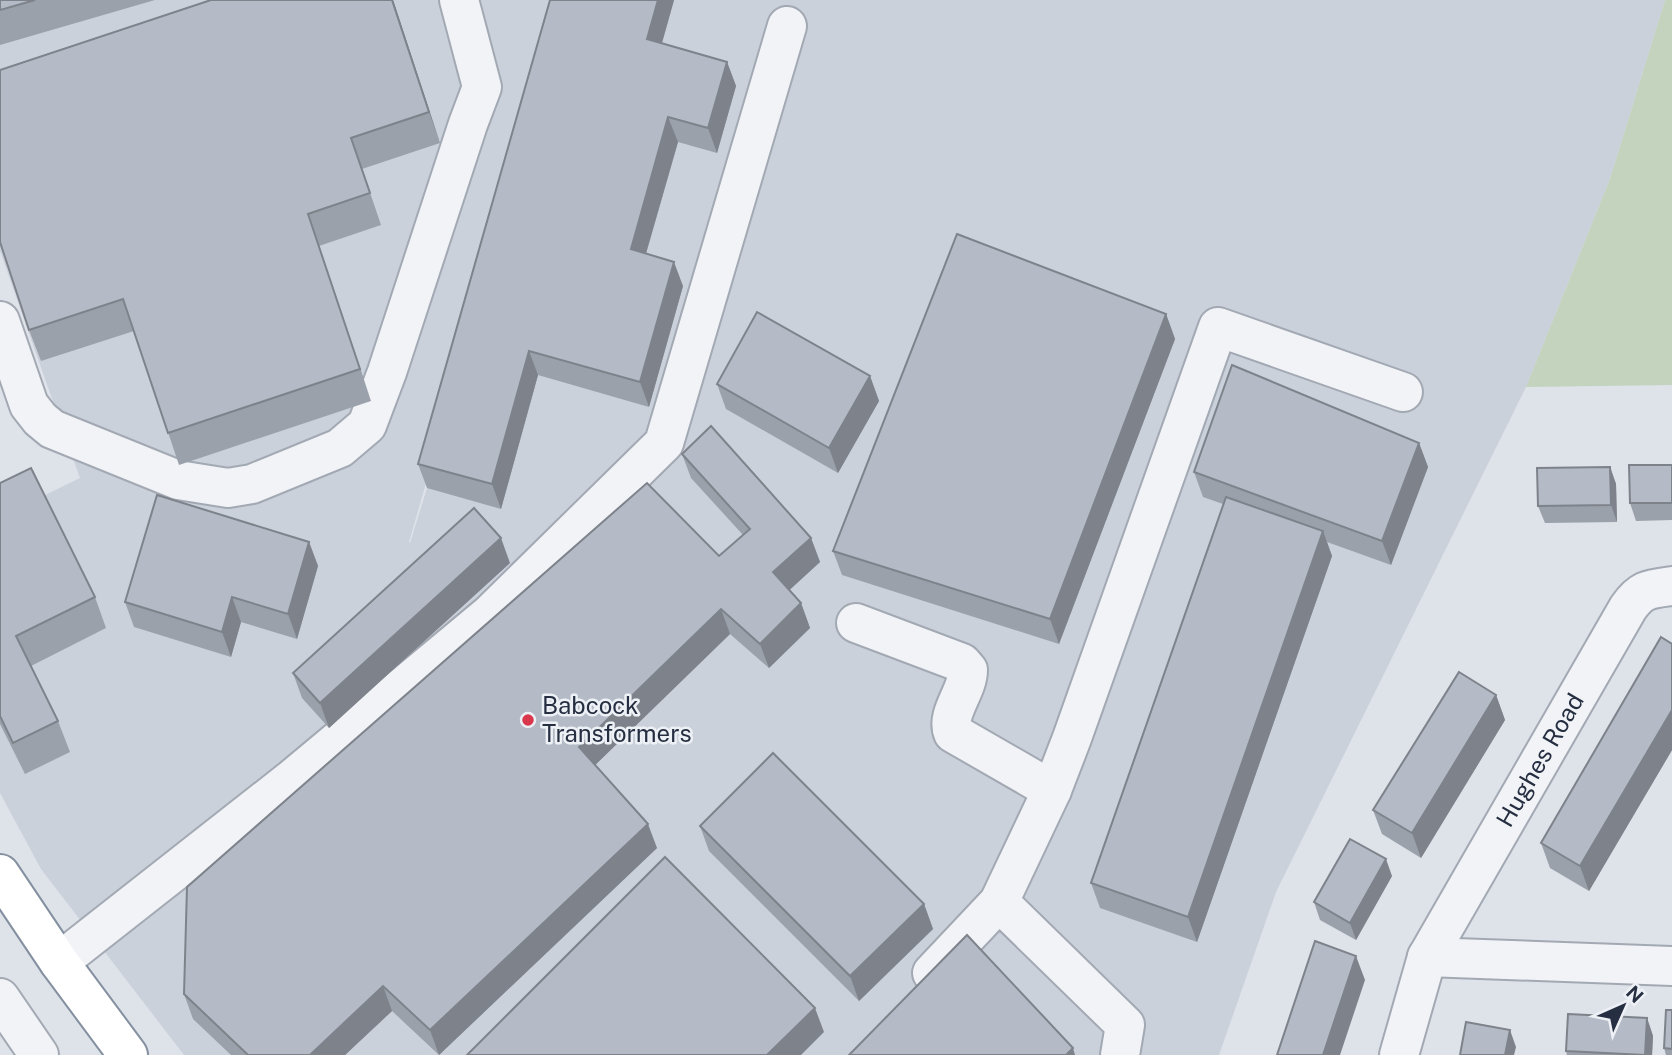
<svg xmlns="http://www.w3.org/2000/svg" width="1672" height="1055" font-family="'Public Sans',sans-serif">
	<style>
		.built { fill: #cbd1db; fill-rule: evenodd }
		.green { fill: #c3d3be }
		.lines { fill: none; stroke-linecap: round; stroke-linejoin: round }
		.minor-casing { stroke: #a3a9b3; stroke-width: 42 }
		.highway-casing { stroke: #848fa0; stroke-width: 42 }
		.minor { stroke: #f1f3f7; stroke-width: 38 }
		.highway { stroke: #fff; stroke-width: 38 }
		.wall { fill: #9ba1aa }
		.shaded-wall { fill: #7e838b }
		.building { fill: #b4bbc6; stroke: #7e838b; stroke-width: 2 }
		.poi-dot { fill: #d9374d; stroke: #edf1f6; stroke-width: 2.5 }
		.labels { text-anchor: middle; stroke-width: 5; stroke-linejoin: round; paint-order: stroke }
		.poi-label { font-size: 24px; fill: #262f41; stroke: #edf1f6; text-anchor: start }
		.street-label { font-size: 24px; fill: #262f41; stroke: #edf1f6 }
	</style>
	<rect width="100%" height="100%" fill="#dee2e9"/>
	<path class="built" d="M0,0H1665L1610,179L1526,387L1276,892L1219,1055H184L41,869L0,793V517L80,478L0,251ZM529,127L427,488L410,543L409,542Z"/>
	<polygon class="green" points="1665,0 1672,0 1672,385 1526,387 1610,179"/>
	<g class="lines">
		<g class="minor-casing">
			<g id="minor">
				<polyline points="0,321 29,405 40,419 52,429 178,480 228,488 252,484 340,448 367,425 387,372 468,124 482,87 459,0"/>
				<path d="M856,623L962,663L968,670C968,691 945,714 953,733L1052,790"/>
				<polyline points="999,902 1052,790 1072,738 1218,327 1403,392"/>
				<polyline points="1427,957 1672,966"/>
				<polyline points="59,962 292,779 490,614 664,443 787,26"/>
				<polyline points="932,973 999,902 1125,1025 1120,1055"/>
				<polyline points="0,998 39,1055"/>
				<path id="s1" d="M1399,1055L1427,957L1628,608C1641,589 1649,589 1672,586"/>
			</g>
		</g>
		<g class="highway-casing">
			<polyline id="highway" points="0,874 59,962 128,1055"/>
		</g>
		<use href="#minor" class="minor"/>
		<use href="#highway" class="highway"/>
	</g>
	<g class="wall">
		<polygon points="0,0 155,0 0,45"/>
		<polygon points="393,0 440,143 362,169 381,225 319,246 371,401 179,465 134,331 41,361 29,330"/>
		<polygon points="550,0 674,0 662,43 727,62 736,86 717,153 678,142 646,254 683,286 649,407 538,375 501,509 427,488 418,464"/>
		<polygon points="1166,314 1175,339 1059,644 842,575 833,551"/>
		<polygon points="870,376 879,401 838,473 726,409 717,384"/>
		<polygon points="1419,443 1428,467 1391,565 1327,542 1332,556 1197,942 1100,908 1091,883 1223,504 1203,497 1194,472"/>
		<polygon points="682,454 811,538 820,562 789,590 801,603 810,628 769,668 730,634 595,765 657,848 439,1055 392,1011 345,1055 231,1055 193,1019 184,994 719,556 743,535 691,478"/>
		<polygon points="1672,465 1672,520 1636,521 1630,503"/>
		<polygon points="1610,467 1616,484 1617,522 1545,523 1538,506"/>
		<polygon points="0,483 95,597 106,628 31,666 58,721 70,752 25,774 0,724"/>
		<polygon points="309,542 318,566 297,639 241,622 231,657 134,627 125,602"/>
		<polygon points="510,563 329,728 302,698 293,673"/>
		<polygon points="1672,644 1672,750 1589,891 1550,868 1541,843"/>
		<polygon points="1496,695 1505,720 1421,858 1382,834 1373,810"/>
		<polygon points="700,826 924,904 933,929 859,1001 709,851"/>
		<polygon points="1392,876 1356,940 1320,920 1314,902"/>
		<polygon points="1672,1010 1672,1055 1666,1055 1664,1048"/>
		<polygon points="1647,1018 1653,1036 1652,1055 1567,1055 1566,1051"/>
	</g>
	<g class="shaded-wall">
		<polygon points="392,0 393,0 440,143 429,112"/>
		<polygon points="658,0 674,0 656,64 647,39"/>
		<polygon points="727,62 736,86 717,153 708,128"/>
		<polygon points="668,117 678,142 640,274 631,249"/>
		<polygon points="308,214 319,246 371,401 360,369"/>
		<polygon points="674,262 683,286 649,407 640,382"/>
		<polygon points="1166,314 1175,339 1059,644 1050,619"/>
		<polygon points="529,351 538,375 501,509 492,484"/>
		<polygon points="870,376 879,401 838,473 829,448"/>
		<polygon points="1419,443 1428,467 1391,565 1382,541"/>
		<polygon points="1610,467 1616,484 1617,522 1611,505"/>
		<polygon points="1323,531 1332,556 1197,942 1188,917"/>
		<polygon points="501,538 510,563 329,728 320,703"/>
		<polygon points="811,538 820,562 782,597 773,572"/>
		<polygon points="309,542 318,566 297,639 288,614"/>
		<polygon points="232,597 241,622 231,657 222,632"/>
		<polygon points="801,603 810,628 769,668 760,644"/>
		<polygon points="721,609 730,634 588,772 579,747"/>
		<polygon points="1496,695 1505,720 1421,858 1412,833"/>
		<polygon points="1672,710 1672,750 1589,891 1580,866"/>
		<polygon points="648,824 657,848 439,1055 430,1030"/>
		<polygon points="1386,859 1392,876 1356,940 1350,923"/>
		<polygon points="924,904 933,929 859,1001 850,976"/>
		<polygon points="1356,956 1365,980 1340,1055 1323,1055"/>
		<polygon points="383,986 392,1011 345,1055 310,1055"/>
		<polygon points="815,1008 824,1032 801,1055 767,1055"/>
		<polygon points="1647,1018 1653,1036 1652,1055 1645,1055"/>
		<polygon points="1510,1030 1516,1047 1514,1055 1505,1055"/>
		<polygon points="1073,1048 1075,1055 1066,1055"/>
	</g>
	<g class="building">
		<polygon points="0,0 35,0 0,10"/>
		<polygon points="211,0 392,0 429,112 351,138 370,193 308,214 360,369 168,433 123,299 29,330 0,242 0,70"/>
		<polygon points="550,0 658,0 647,39 727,62 708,128 668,117 631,249 674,262 640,382 529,351 492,484 418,464"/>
		<polygon points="957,234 1166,314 1050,619 833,551"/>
		<polygon points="757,312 870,376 829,448 717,384"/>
		<polygon points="1232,365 1419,443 1382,541 1194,472"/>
		<polygon points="711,426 811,538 773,572 801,603 760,644 721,609 579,747 648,824 430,1030 383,986 310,1055 248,1055 184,994 187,887 647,483 719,556 750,529 682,454"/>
		<polygon points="1629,465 1672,465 1672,503 1630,503"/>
		<polygon points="1610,467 1611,505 1538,506 1537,468"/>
		<polygon points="31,468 95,597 16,636 58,721 13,743 0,716 0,483"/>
		<polygon points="157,495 309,542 288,614 232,597 222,632 125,602"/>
		<polygon points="1226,497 1323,531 1188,917 1091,883"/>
		<polygon points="474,508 501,538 320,703 293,673"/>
		<polygon points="1661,637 1672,644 1672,710 1580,866 1541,843"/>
		<polygon points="1459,672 1496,695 1412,833 1373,810"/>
		<polygon points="773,753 924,904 850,976 700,826"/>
		<polygon points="1350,839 1386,859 1350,923 1314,902"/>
		<polygon points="665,857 815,1008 767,1055 467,1055"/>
		<polygon points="967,935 1073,1048 1066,1055 849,1055"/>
		<polygon points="1315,941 1356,956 1323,1055 1277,1055"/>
		<polygon points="1666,1010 1672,1010 1672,1049 1664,1048"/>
		<polygon points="1568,1014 1647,1018 1645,1055 1566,1051"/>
		<polygon points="1466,1022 1510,1030 1505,1055 1460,1055"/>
	</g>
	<circle class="poi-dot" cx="528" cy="720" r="7"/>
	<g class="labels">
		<g class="poi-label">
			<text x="542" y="714">Babcock<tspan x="542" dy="28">Transformers</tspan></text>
		</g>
		<g class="street-label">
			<text dy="8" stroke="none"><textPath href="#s1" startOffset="329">Hughes Road</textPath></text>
		</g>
	</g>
	<g transform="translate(1623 1006) rotate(45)" stroke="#edf1f6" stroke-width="5" paint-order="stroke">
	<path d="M0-5L12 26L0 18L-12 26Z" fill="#262f41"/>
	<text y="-10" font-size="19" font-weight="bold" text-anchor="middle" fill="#262f41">N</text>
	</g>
</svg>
